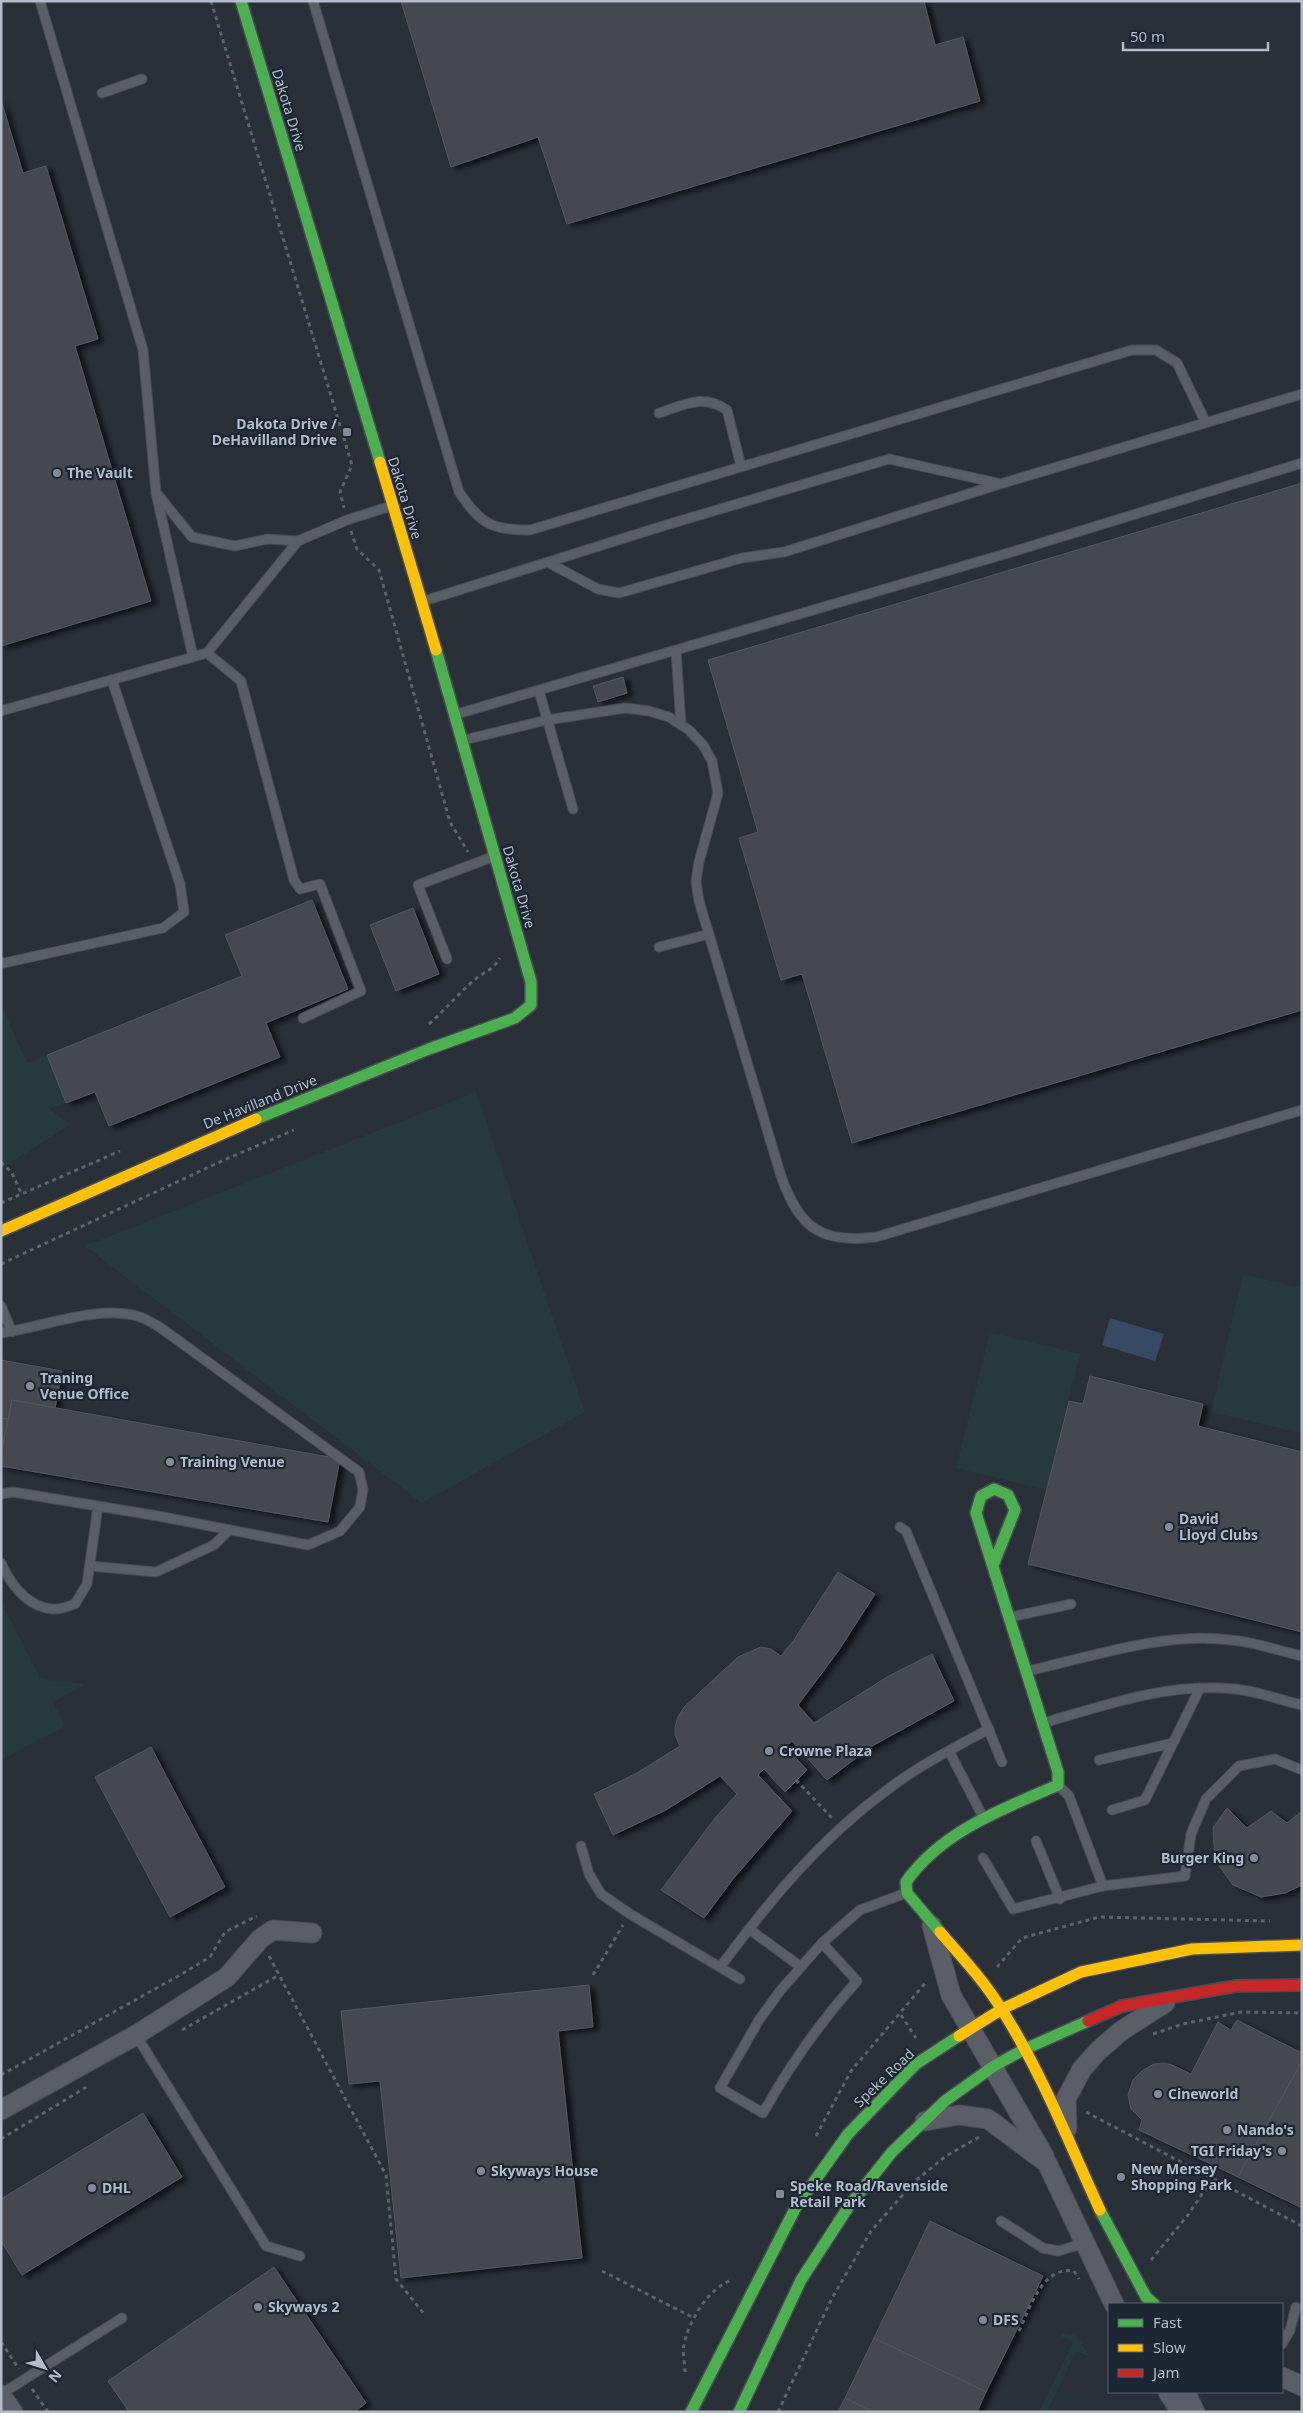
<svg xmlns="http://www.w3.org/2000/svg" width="1303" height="2413" font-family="'Noto Sans',sans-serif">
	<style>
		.green { fill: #273a3e }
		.water { fill: #384963 }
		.building { fill: #444950; stroke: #52575f; filter: url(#shadow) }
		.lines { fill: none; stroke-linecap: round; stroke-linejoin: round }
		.lane-casing { stroke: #484c53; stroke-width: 11 }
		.street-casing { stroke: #484c53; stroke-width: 21 }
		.fast-casing { stroke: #484c53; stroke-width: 14 }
		.slow-casing { stroke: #484c53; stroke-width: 14 }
		.jam-casing { stroke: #484c53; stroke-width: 14 }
		.path { stroke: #5d636a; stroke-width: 3; stroke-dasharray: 4 4; stroke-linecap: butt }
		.lane { stroke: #5a5e66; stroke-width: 9 }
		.street { stroke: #5a5e66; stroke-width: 19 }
		.fast { stroke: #4caf50; stroke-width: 11 }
		.slow { stroke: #ffc107; stroke-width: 11 }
		.jam { stroke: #c62828; stroke-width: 11 }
		.poi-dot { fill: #848b96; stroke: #1d2633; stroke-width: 2 }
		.labels { text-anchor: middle; stroke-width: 4.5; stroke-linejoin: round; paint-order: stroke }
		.street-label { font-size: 14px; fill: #b4bcc9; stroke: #1d2633 }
		.poi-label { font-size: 14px; font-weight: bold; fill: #b4bcc9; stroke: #1d2633; text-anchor: start }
	</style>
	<defs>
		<filter id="shadow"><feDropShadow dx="5.5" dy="3" stdDeviation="2.5" flood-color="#0009"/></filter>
	</defs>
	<rect width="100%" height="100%" fill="#2a3038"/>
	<g class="green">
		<polygon points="1,1005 27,1063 47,1055 66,1103 49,1109 70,1124 1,1169"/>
		<polygon points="476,1092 585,1412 422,1503 85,1246"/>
		<polygon points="1243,1274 1302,1288 1302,1433 1211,1412"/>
		<polygon points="990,1332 1080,1354 1046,1490 956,1468"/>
		<polygon points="1,1601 41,1679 86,1684 53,1702 65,1726 1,1760"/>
		<polygon points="1063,2333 1076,2335 1089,2355 1088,2356 1076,2351 1047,2412 1039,2412 1073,2342 1061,2336"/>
	</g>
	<polygon class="water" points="1110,1318 1164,1334 1155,1361 1102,1345"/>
	<g class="building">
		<polygon points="401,1 924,1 935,45 963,37 980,101 567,224 538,137 451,167"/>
		<polygon points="1,100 23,173 46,166 98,339 75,346 151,601 1,646"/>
		<polygon points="1302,483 1302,1010 852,1143 802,974 781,980 739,838 758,832 708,660"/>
		<polygon points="623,677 627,693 598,702 593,686"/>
		<polygon points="312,900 348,989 266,1023 280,1057 109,1126 95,1092 66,1103 47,1055 242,976 225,935"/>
		<polygon points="413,908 439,974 396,991 370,925"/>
		<polygon points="1,1360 62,1371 55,1408 12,1400 8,1419 1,1418"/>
		<polygon points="1090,1376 1203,1404 1198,1426 1302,1452 1302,1632 1028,1564 1069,1401 1083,1404"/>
		<polygon points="12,1400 340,1459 328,1522 1,1466 1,1454"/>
		<polygon points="1,1418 8,1419 1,1454"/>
		<polygon points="838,1572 875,1594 839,1650 798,1705 814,1723 887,1677 932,1654 954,1701 872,1746 827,1780 792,1741 786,1747 807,1770 785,1792 764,1769 758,1775 792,1811 733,1879 704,1918 661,1890 715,1818 737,1794 720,1776 666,1810 613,1835 594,1794 637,1773 680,1746 675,1735 675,1727 678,1717 684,1707 738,1657 761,1647 771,1649 781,1656 794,1640"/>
		<polygon points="151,1747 225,1887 170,1917 95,1777"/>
		<polygon points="1227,1808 1247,1828 1271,1811 1287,1823 1302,1811 1302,1885 1285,1893 1261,1897 1233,1885 1215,1860 1213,1828"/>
		<polygon points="589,1985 593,2027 558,2031 582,2258 401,2278 380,2081 349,2084 341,2011"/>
		<polygon points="1237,2020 1302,2053 1302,2061 1238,2177 1139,2130 1142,2120 1131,2109 1128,2095 1133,2080 1142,2071 1154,2064 1164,2063 1172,2065 1191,2074 1218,2022 1231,2030"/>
		<polygon points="1302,2061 1302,2208 1238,2177"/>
		<polygon points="143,2113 182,2177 22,2275 1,2241 1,2199"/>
		<polygon points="930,2221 1043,2276 986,2392 874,2338"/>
		<polygon points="274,2267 366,2403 354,2412 129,2412 108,2381"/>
		<polygon points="874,2338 986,2392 977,2412 873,2412 845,2398"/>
		<polygon points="845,2398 873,2412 838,2412"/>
	</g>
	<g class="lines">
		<g class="lane-casing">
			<g id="lane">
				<polyline points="40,1 143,350 156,493 193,657"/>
				<path d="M313,1L459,492C481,524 491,530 530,530L1132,350H1156L1177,363L1205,421"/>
				<polyline points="102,93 142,79"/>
				<path d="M659,413C684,405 703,393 727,410L741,466"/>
				<polyline points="158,495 192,537 235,546 267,539 298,541"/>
				<polyline points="549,563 598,589 619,593 742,558 784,552 1000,484 1302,394"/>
				<polyline points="424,601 666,525 889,459 997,483"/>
				<polyline points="676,651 681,725"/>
				<polyline points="207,653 241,681 294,880 300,889 320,884 361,991 303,1018"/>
				<polyline points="539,691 573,809"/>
				<polyline points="1,711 207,653 298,541 347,520 391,506"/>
				<polyline points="457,714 1015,551 1302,463"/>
				<path d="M464,740L547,720L625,708L649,711L669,717L689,730L703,745L712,761L718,793L699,862L696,882L699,901L781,1176C799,1227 820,1244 876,1237L1302,1110"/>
				<polyline points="659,947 709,934"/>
				<polyline points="447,959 418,885 492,857"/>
				<polyline points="1,962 4,963 163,928 184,912 180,884 112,680"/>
				<polyline points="1,1306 12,1332"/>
				<path d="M1,1333C44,1327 98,1304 140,1317C147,1319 154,1324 161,1328L359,1472L363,1489L360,1507L340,1531L308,1545L158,1516L13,1492L1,1494"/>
				<polyline points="900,1527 906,1531 1002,1762"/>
				<path d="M1,1563C11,1585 26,1606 52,1609C59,1610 68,1606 75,1604L87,1584L98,1506"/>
				<polyline points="90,1566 156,1572 214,1545 228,1531"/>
				<polyline points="1011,1617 1071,1604"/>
				<path d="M1028,1671C1091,1657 1166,1631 1231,1640C1255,1642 1279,1651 1302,1656"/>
				<path d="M1043,1723C1106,1705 1169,1682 1235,1689C1257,1691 1280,1700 1302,1705"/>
				<polyline points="949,1751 983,1817"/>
				<polyline points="1099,1760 1173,1743"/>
				<polyline points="1060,1787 1069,1796 1103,1886 1185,1876 1191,1834 1206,1799 1239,1766 1275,1759 1302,1770"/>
				<polyline points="1112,1810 1145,1800 1200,1688"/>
				<polyline points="1036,1841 1060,1899"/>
				<polyline points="581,1846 589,1874 601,1894 630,1914 740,1979"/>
				<polyline points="983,1858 1013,1909 1103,1886"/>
				<polyline points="749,1929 801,1967"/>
				<path d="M822,1943L857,1981C820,2022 790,2065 763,2113L720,2088L759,2020L780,1991L822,1943L860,1910L906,1893"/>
				<path d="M721,1966C770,1900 820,1839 887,1790C918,1766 954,1748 989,1729"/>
				<polyline points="136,2035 266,2246 300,2256"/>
				<polyline points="1001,2221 1043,2248 1058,2251 1085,2243"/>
				<polyline points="1282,2344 1290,2330 1296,2307"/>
				<polyline points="1,2394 122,2318"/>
			</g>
		</g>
		<g class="street-casing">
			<g id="street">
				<polyline points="932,1926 951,1995 1044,2156"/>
				<polyline points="1,2110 136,2035 227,1977 260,1939 273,1930 312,1933"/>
				<polyline points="925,2121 959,2115 988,2119 1047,2163 1114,2304"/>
				<polyline points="1067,2128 1066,2099 1082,2069 1098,2051 1121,2031 1165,2003"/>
				<polyline points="1282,2377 1302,2386"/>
				<polyline points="1168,2392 1181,2412"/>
				<polyline points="1188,2392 1187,2396 1195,2412"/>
				<polyline points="1,2395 13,2412"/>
			</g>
		</g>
		<g class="fast-casing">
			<g id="fast">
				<polyline points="241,1 380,462"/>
				<polyline points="256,1119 429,1049 515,1018 531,1005 531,982 436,650"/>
				<path d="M940,1932L907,1893L906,1882C942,1831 1003,1809 1058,1785V1772L976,1513L981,1496L994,1489L1008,1495L1015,1510L994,1563"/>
				<polyline points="1100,2210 1146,2297 1154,2304"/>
				<polyline points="691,2412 796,2207 848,2134 916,2064 959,2036"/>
				<polyline points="739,2412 801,2280 849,2206 892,2152 945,2101 994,2066 1025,2049 1088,2021"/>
			</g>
		</g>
		<g class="slow-casing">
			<g id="slow">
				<polyline points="380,462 436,650"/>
				<polyline points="1,1231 256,1119"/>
				<path d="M940,1932C962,1957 985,1982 1002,2010C1042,2073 1069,2143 1100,2210"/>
				<polyline points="959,2036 1002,2009 1081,1972 1192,1949 1302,1945"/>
			</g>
		</g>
		<g class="jam-casing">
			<polyline id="jam" points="1088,2021 1122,2006 1236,1986 1302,1985"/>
		</g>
		<g class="path">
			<polyline points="211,1 352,465 340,492 344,508"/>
			<polyline points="351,531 357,549 379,570 450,822 468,852"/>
			<path d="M429,1024C444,1011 456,996 471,983C481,972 491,973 500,958"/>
			<polyline points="1,1162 12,1173 22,1195"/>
			<polyline points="1,1203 120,1151"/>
			<polyline points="1,1264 224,1160 294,1130"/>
			<polyline points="796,1780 832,1818"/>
			<polyline points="269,1956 386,2175 396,2279 425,2315"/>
			<polyline points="997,1967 1022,1938 1099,1917 1270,1921"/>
			<polyline points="593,1975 623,1925"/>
			<polyline points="901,2015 916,2038"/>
			<polyline points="182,2030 279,1975"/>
			<polyline points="1153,2034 1183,2024 1241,2012 1302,2013"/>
			<polyline points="1,2075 180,1975 210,1957 225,1932 257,1916"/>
			<polyline points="1086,2112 1302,2226"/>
			<polyline points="816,2136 851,2071 927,1981"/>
			<polyline points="1,2139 88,2086"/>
			<polyline points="1151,2260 1188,2215 1212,2179"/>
			<polyline points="602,2271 694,2318"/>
			<path d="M1019,2331C1030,2308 1042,2266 1074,2271L1079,2279"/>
			<polyline points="1,2342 19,2369"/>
			<path d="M685,2372C685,2364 682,2353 684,2345C688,2322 709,2287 732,2280"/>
			<polyline points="32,2389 48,2412"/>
			<polyline points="778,2412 831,2300 871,2231 914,2182 946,2156 979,2137"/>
		</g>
		<use href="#lane" class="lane"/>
		<use href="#street" class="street"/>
		<use href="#fast" class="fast"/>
		<use href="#slow" class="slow"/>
		<use href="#jam" class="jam"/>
	</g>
	<g class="poi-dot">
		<rect x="342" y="427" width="10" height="10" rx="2.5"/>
		<circle cx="57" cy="473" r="5"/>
		<circle cx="30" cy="1386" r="5"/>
		<circle cx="170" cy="1462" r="5"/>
		<circle cx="1169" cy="1527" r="5"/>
		<circle cx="769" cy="1751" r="5"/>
		<circle cx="1254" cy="1858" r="5"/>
		<circle cx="1158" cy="2094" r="5"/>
		<circle cx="1227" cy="2130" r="5"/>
		<circle cx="1282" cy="2151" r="5"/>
		<circle cx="481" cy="2171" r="5"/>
		<circle cx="1121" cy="2177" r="5"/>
		<circle cx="92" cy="2188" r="5"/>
		<rect x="775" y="2189" width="10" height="10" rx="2.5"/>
		<circle cx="258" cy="2307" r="5"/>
		<circle cx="983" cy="2320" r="5"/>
	</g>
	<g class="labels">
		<g class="street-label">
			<text transform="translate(289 110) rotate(73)" y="5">Dakota Drive</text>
			<text transform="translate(405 498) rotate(73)" y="5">Dakota Drive</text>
			<text transform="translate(519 887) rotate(74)" y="5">Dakota Drive</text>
			<text transform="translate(260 1102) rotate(-22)" y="5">De Havilland Drive</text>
			<text transform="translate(884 2078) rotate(-44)" y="5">Speke Road</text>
		</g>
		<g class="poi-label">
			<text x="337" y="429" text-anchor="end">Dakota Drive /<tspan x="337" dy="16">DeHavilland Drive</tspan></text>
			<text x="67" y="478">The Vault</text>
			<text x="40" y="1383">Traning<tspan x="40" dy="16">Venue Office</tspan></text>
			<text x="180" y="1467">Training Venue</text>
			<text x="1179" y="1524">David<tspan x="1179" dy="16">Lloyd Clubs</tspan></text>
			<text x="779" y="1756">Crowne Plaza</text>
			<text x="1244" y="1863" text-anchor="end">Burger King</text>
			<text x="1168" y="2099">Cineworld</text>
			<text x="1237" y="2135">Nando's</text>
			<text x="1272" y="2156" text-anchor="end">TGI Friday's</text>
			<text x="1131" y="2174">New Mersey<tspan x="1131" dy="16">Shopping Park</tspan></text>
			<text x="491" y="2176">Skyways House</text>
			<text x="790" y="2191">Speke Road/Ravenside<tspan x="790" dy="16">Retail Park</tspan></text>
			<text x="102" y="2193">DHL</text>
			<text x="268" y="2312">Skyways 2</text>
			<text x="993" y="2325">DFS</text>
		</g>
	</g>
	<rect width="1303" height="2413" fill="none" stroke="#b4bcc9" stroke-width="5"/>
	<rect x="1108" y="2303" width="175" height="90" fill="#1d2633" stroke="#59626f"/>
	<rect x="1118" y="2319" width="25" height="8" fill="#4caf50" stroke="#59626f"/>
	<text x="1153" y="2328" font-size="15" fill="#b4bcc9">Fast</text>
	<rect x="1118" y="2344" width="25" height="8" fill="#ffc107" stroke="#59626f"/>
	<text x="1153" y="2353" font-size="15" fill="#b4bcc9">Slow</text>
	<rect x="1118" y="2369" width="25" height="8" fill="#c62828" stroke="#59626f"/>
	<text x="1153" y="2378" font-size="15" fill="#b4bcc9">Jam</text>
	<g transform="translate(45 2368) rotate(129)" stroke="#1d2633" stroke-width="4" paint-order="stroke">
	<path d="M0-4L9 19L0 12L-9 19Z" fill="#b4bcc9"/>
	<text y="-8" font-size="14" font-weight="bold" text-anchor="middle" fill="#b4bcc9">N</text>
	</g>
	<path d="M1123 42v8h145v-8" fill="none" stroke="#b4bcc9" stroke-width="2.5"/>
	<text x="1130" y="42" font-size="15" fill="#b4bcc9" stroke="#1d2633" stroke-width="4" paint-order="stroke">50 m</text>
</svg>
